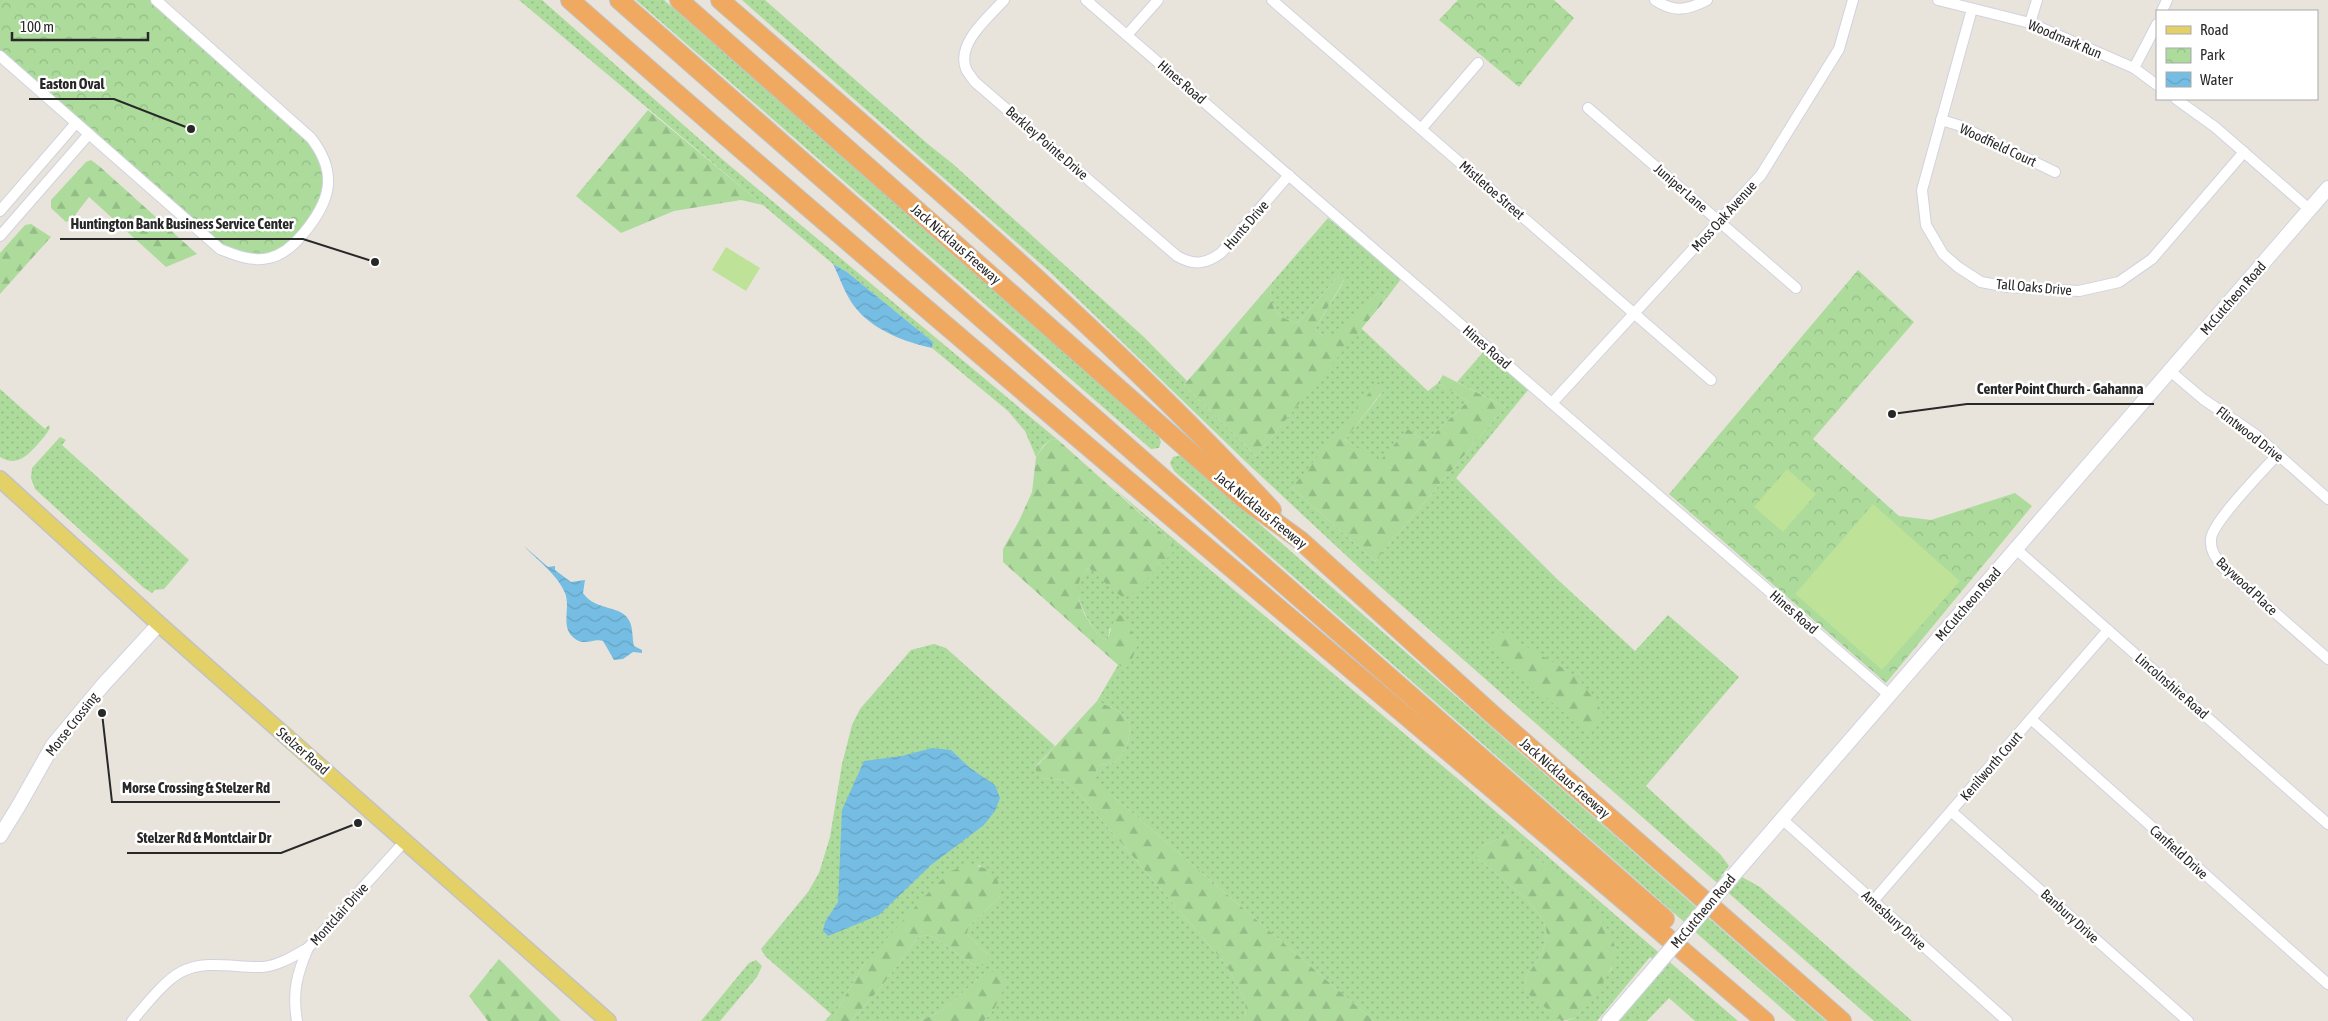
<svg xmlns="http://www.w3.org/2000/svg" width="2328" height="1021" font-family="'Asap Condensed',sans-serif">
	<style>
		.grass { fill: url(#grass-dots) }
		.forest { fill: url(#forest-firs) }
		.park { fill: url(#park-crowns) }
		.pitch { fill: #bde298 }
		.water { fill: url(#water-waves) }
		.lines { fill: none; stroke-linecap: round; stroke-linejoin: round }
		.street-casing { stroke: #d0d2e0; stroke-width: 12 }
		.secondary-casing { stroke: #d0d2e0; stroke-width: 16 }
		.primary-casing { stroke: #c3c3c3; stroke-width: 18 }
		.highway-casing { stroke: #c3c3c3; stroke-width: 20 }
		.street { stroke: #fff; stroke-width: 10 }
		.secondary { stroke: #fff; stroke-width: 14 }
		.primary { stroke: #e3d066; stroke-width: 15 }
		.highway { stroke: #efa960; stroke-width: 18 }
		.secondary-bridge-casing { stroke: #d0d2e0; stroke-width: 16; stroke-linecap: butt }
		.secondary-bridge { stroke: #fff; stroke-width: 14 }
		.labels { text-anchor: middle; stroke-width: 5; stroke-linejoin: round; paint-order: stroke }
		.street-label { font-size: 14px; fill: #282828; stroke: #fff }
		.leader { fill: none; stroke: #282828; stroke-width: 2 }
		.callout-dot { fill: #282828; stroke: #fff; stroke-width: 2 }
		.callout-label { font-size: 15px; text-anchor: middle; font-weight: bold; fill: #282828; stroke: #fff; stroke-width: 5; stroke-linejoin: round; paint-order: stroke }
	</style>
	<defs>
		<pattern id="grass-dots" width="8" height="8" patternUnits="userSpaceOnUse" patternTransform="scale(1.25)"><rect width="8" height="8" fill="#acdb9c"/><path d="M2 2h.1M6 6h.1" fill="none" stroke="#94bc86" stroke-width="1.8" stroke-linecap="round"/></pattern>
		<pattern id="forest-firs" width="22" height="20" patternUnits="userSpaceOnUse" patternTransform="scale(1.25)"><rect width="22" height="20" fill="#acdb9c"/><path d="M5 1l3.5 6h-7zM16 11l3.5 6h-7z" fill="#94bc86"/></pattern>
		<pattern id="park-crowns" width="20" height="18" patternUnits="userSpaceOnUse" patternTransform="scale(1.25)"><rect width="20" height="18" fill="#acdb9c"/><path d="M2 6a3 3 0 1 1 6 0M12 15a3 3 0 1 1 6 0" fill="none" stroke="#94bc86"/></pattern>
		<pattern id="water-waves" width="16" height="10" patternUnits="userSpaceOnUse" patternTransform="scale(1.25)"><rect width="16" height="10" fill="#76bde3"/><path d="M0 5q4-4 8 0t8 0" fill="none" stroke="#66a2c3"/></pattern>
	</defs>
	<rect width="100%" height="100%" fill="#e9e4db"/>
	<g class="grass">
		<polygon points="519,0 542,0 722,159 1058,440 1052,439 1043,446 1036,457 1025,431 1008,411 932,348 933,342 847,272 833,264"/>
		<polygon points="636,0 664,0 1158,434 1161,442 1159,448 1151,449"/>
		<polygon points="742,0 765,0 929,145 953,164 1145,338 1187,381 1184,385 1256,456 1361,328 1428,391 1438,383 1468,401 1426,442 1408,429 1379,463 1345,440 1385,389 1292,488 1375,561 1505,407 1457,382 1485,350 1528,390 1456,478 1556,578 1635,651 1668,615 1739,677 1646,786 1721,855 1729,866 1721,876 1733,887 1742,877 1760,887 1912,1021 1874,1021 1366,574 1245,461 1050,272"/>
		<path d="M1328,218L1401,279L1386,299L1378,293L1335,338L1323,336L1315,329L1344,281L1338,276L1298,323C1274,317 1271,308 1270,285Z"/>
		<path d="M0,389L45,429L49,425L50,428C47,434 42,439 38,444C27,456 17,467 0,457Z"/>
		<polygon points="60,437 66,440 62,445 189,560 164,589 155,590 152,593 144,588 35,489 31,478 32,468"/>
		<polygon points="1181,455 1826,1021 1796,1021 1174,471 1170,463 1173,457"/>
		<path d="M1111,486L1458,779L1738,1021H1695L1669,998L1647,1021H1618L1655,977L1658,976L1664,970L1650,957L1597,1021H1566L1575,1018L1612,968L1508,835L1479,847L1478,859C1496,873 1542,907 1546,929C1549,947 1535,964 1525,978L1527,992L1562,1021H1374L1115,798C1102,789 1087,782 1100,765C1105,764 1111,764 1115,762C1126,755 1134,731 1127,719C1122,710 1106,706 1097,701L1118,665L1124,668L1110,627L1108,639L1101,638C1091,626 1069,592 1080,577C1082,574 1086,571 1089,568L1093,571L1173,543Z"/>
		<polygon points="934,644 946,648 1055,746 1036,766 1042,778 1063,780 1075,789 1227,966 1245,1000 1246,1021 984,1021 994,1009 985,973 943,1010 920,1021 851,1021 881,987 918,937 926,935 934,937 975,966 988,955 967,934 969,926 1000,897 995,877 979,865 864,964 837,1010 834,1021 825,1021 831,1014 765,956 761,949 808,892 819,873 830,837 842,764 852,725 860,709 911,650"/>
		<polygon points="756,960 762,966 757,977 720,1021 701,1021 749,963"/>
	</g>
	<g class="forest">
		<polygon points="648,110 763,205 741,200 674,211 621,233 576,196"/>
		<polygon points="91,160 99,166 197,254 166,267 89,197 72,219 66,222 51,208 51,200 86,162"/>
		<polygon points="31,224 51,237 0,294 0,253 25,225"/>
		<path d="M1338,276L1344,280L1315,329L1323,336L1335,337L1378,293L1386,299L1256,456L1184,385L1270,285C1271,308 1274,317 1298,323Z"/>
		<polygon points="1443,375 1505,407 1375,561 1292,488 1378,382 1385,388 1345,440 1379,462 1408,429 1426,442 1468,401 1438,383"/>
		<path d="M1052,439L1058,440L1173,543L1174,551L1134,593L1124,598L1115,592L1089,568C1065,588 1085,619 1101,638L1108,639L1115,616L1123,615L1128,621L1137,647L1129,666L1124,668L1118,665L1003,562V549L1019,521L1032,492L1036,457L1044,446Z"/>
		<polygon points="1500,631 1578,677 1606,717 1589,735 1486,644"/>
		<path d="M1097,701C1106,706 1122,710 1127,719C1134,731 1126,755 1115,762C1111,764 1105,764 1100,765C1088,781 1103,789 1115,798L1374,1021H1246L1245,1000L1227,966L1075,789L1063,780L1042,778L1036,774V767Z"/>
		<path d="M1508,835C1535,857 1623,919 1615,958C1610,977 1587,1002 1575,1018L1562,1021L1527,993L1525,978C1535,964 1549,947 1546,929C1542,907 1496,873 1478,859L1475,854L1479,847Z"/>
		<path d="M967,865C987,865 1002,875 1000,897L969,926L967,934L988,955L989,960L984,965L975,966L934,937L926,935L918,937L881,987L851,1021H834L837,1010L864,964L924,897L951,871Z"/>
		<polygon points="499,959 561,1021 488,1021 469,996"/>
		<polygon points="1001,971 1008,981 994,1009 984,1021 920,1021 943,1010 985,973"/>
	</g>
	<g class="park">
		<polygon points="0,0 156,0 320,149 327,192 294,244 268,258 220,249 0,56"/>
		<polygon points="1458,0 1554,0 1574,18 1519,87 1439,20"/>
		<polygon points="1858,270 1914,322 1813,439 1899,516 1931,520 2015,493 2032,506 1886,683 1669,494"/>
	</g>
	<g class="pitch">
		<polygon points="726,247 760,268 746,291 712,270"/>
		<polygon points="1787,469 1816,494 1783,532 1754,507"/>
		<polygon points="1873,504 1960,581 1882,670 1795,594"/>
	</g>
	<g class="water">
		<path d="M833,264L847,272L933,342L932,348C905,342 872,330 854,306C845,294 840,278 833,264Z"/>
		<path d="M524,546L548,567L555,566V570L571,582L585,580L583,593C596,612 622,604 630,622C633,629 632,637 634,646L642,650V653L633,652L623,659L614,660L603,641C593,638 584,647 574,638C560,627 571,608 565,593C558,575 537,560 524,546Z"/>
		<polygon points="932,748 951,750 970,768 995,785 1000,798 995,811 984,825 931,865 879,915 828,936 823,931 825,922 838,902 842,810 864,761 902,756"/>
	</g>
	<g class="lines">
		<g class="street-casing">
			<g id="street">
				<path d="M1004,0C989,17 956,43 966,69C968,73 972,78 975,82L1177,256C1194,266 1206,264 1221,253L1289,175"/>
				<polyline points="1086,0 1889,695"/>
				<polyline points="1272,0 1711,380"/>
				<path d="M1655,0C1674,13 1688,10 1707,0"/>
				<polyline points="1938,0 2030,23 2134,68 2157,85"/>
				<polyline points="1972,9 1922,190 1926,225 1943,254 1958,267 1981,282 2008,287 2079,291 2119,282 2152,259 2244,152"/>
				<polyline points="2162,11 2167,0"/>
				<polyline points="2030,23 2037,0"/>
				<polyline points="1127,35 1158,0"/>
				<path d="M0,56L220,249C235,255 252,262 269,258C283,255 294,245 303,234C330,202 339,174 311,138L156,0"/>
				<polyline points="2134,68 2157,24"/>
				<polyline points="2176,99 2215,127 2309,209"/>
				<polyline points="1588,108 1796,288"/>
				<polyline points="1941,120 1958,125 2055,172"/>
				<polyline points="1421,129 1478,63"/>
				<polyline points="0,211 76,123"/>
				<polyline points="0,236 89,134"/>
				<polyline points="2170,371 2203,399 2256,435 2328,499"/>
				<polyline points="1552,403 1761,175 1839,49 1853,0"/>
				<path d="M2277,455C2264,470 2212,522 2211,539C2210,551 2216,558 2223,567L2328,659"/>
				<polyline points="2016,549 2328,824"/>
				<polyline points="2031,719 2328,984"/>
				<polyline points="1952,812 2188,1021"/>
				<polyline points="1782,819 2007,1021"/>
				<polyline points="1873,901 2108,630"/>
				<path d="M132,1021C144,1007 165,980 181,972C206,959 236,968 262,967C278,966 294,956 308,948L405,841"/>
				<path d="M297,1021C292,992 297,974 308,948"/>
			</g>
		</g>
		<g class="secondary-casing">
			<g id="secondary">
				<polyline points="0,836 18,807 53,745 103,685 159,624"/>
				<polyline points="1738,870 2328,188"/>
				<polyline points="1609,1021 1647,977"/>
			</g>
		</g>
		<g class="primary-casing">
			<polyline id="primary" points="0,479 159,624 608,1021"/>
		</g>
		<g class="highway-casing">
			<g id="highway">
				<path d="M570,0C963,346 1367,680 1765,1021"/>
				<polyline points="619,0 1665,919"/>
				<polyline points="679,0 1245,500 1300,540 1492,714 1842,1021"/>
				<path d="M720,0C909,165 1102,326 1272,510"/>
			</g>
		</g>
		<use href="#street" class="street"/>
		<use href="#secondary" class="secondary"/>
		<use href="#primary" class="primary"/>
		<use href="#highway" class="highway"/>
		<g class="secondary-bridge-casing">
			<polyline id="secondary-bridge" points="1647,977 1738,870"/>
		</g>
		<use href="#secondary-bridge" class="secondary-bridge"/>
	</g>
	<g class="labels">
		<g class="street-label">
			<text transform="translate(2065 39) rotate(23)" y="5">Woodmark Run</text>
			<text transform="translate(1182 82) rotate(41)" y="5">Hines Road</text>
			<text transform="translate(1047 143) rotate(41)" y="5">Berkley Pointe Drive</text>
			<text transform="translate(1998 145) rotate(25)" y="5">Woodfield Court</text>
			<text transform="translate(1681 188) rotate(41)" y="5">Juniper Lane</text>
			<text transform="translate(1492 190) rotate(41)" y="5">Mistletoe Street</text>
			<text transform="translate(1724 216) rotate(-48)" y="5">Moss Oak Avenue</text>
			<text transform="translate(1246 225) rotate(-49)" y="5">Hunts Drive</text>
			<text transform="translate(956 244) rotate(41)" y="5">Jack Nicklaus Freeway</text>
			<text transform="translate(2034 287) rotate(5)" y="5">Tall Oaks Drive</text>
			<text transform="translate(2233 298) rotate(-49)" y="5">McCutcheon Road</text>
			<text transform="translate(1487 347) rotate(41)" y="5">Hines Road</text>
			<text transform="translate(2250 434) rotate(38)" y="5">Flintwood Drive</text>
			<text transform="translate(1261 510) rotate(39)" y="5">Jack Nicklaus Freeway</text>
			<text transform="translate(2247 586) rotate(43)" y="5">Baywood Place</text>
			<text transform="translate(1968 604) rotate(-49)" y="5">McCutcheon Road</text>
			<text transform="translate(1794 612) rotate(41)" y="5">Hines Road</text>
			<text transform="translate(2172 686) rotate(41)" y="5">Lincolnshire Road</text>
			<text transform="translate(72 724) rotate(-52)" y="5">Morse Crossing</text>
			<text transform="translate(303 751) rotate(41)" y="5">Stelzer Road</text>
			<text transform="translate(1991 766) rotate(-49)" y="5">Kenilworth Court</text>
			<text transform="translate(1565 778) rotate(41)" y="5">Jack Nicklaus Freeway</text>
			<text transform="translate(2179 852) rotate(42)" y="5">Canfield Drive</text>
			<text transform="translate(1703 911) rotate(-50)" y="5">McCutcheon Road</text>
			<text transform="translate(339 914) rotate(-48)" y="5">Montclair Drive</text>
			<text transform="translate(2070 916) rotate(42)" y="5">Banbury Drive</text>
			<text transform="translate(1894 920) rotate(42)" y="5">Amesbury Drive</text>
		</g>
	</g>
	<path class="leader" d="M191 129L114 99H29M375 262L303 239H60M1892 414L1967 404H2154M102 713L112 802H280M358 823L281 853H127"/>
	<g class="callout-dot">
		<circle cx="191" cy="129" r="5"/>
		<circle cx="375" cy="262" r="5"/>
		<circle cx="1892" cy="414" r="5"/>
		<circle cx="102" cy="713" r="5"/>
		<circle cx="358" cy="823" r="5"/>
	</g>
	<g class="callout-label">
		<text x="72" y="89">Easton Oval</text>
		<text x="182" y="229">Huntington Bank Business Service Center</text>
		<text x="2060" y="394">Center Point Church - Gahanna</text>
		<text x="196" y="793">Morse Crossing &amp; Stelzer Rd</text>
		<text x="204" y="843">Stelzer Rd &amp; Montclair Dr</text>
	</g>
	<rect x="2156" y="10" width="162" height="90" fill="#ffffff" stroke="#a9a9a9"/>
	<rect x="2166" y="26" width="25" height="8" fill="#e3d066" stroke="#a9a9a9"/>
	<text x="2200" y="35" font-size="15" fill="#282828">Road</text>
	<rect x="2166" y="48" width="25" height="15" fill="url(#park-crowns)" stroke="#a9a9a9"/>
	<text x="2200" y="60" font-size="15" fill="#282828">Park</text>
	<rect x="2166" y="72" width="25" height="15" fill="url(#water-waves)" stroke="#a9a9a9"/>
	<text x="2200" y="85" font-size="15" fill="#282828">Water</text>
	<path d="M12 32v8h136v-8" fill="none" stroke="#282828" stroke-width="2.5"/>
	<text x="20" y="32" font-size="15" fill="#282828" stroke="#ffffff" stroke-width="4" paint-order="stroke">100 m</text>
</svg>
